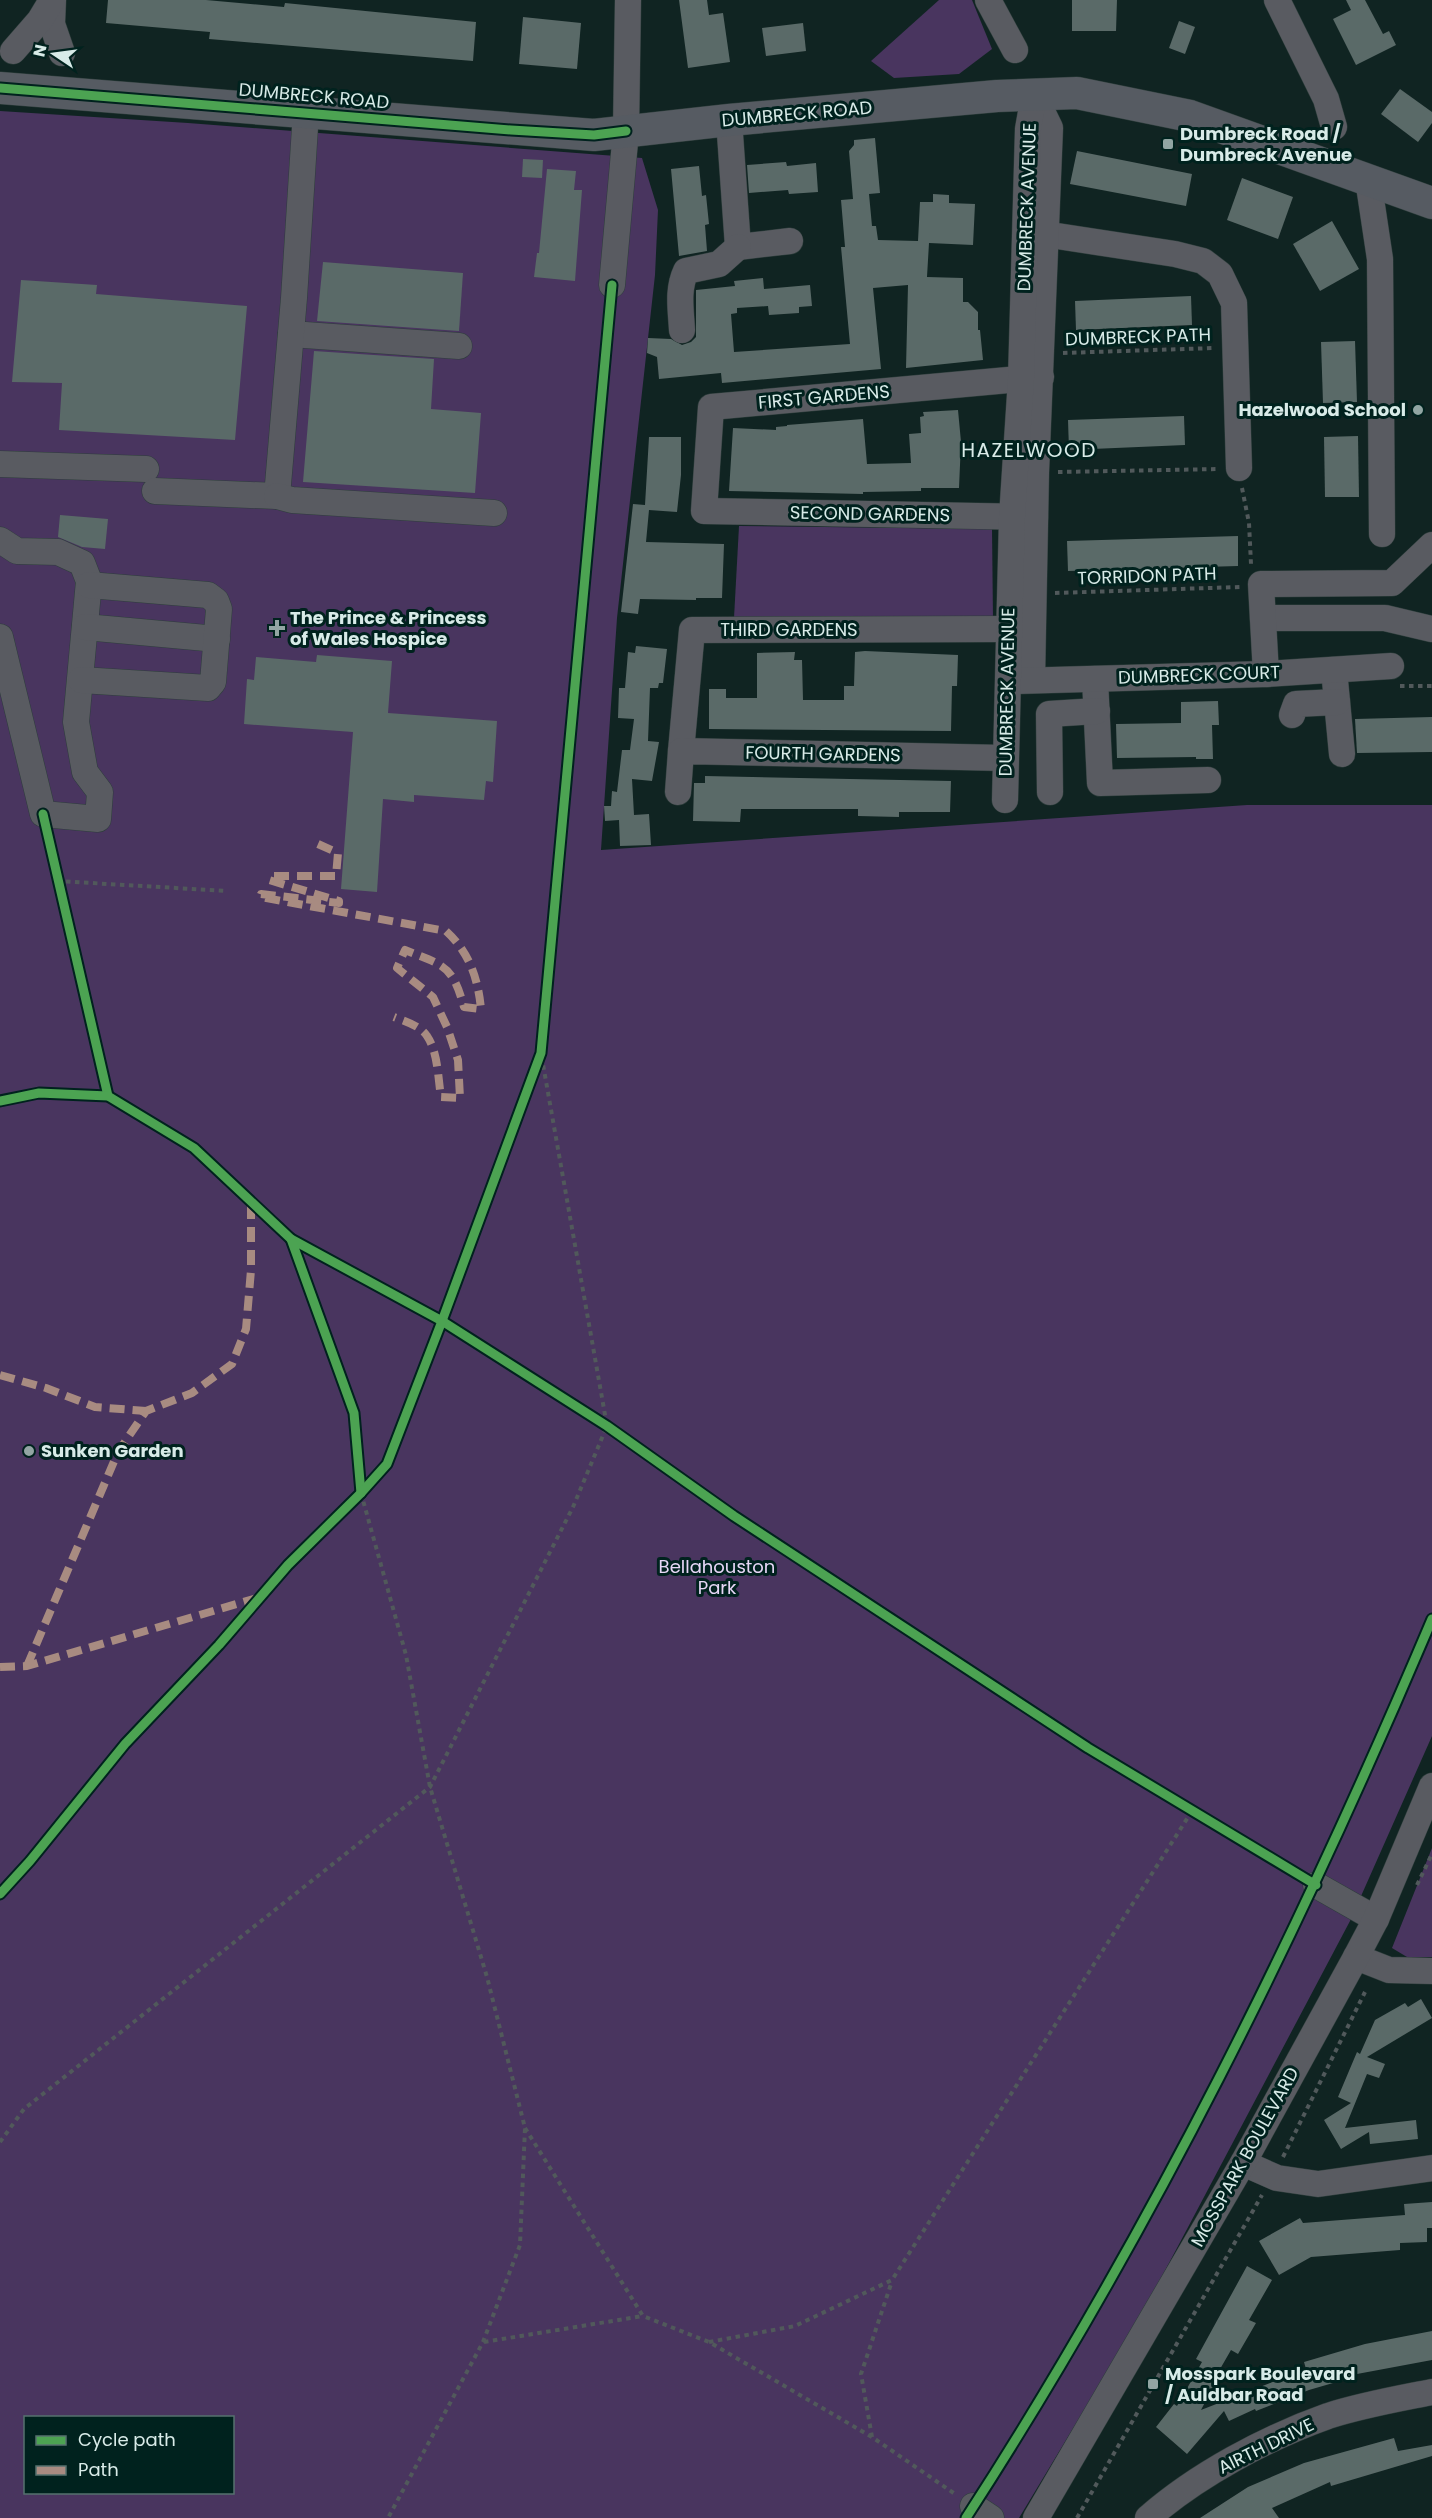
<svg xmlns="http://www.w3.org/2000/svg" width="1432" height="2518" font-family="Poppins,sans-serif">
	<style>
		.green { fill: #49355f; fill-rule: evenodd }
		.building { fill: #5a6a68 }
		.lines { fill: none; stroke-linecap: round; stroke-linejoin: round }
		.minor-casing { stroke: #2e3e3c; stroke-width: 27 }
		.major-casing { stroke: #2e3e3c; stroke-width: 33 }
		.path { stroke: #51595b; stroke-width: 4; stroke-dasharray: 4.5 4.5; stroke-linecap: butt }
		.minor { stroke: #595b61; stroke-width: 26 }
		.major { stroke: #565b62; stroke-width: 32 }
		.quiet { stroke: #a88b81; stroke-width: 8; stroke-dasharray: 15 8; stroke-linecap: butt }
		.cycleway-casing { stroke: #00221e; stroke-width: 13 }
		.cycleway { stroke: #4ca352; stroke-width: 9 }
		.poi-dot { fill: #92a5a3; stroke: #00221e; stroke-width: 2 }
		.labels { text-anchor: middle; stroke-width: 6; stroke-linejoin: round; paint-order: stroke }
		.street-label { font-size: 18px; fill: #d8ebe8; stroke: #00221e }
		.poi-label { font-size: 18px; font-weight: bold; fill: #d8ebe8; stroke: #00221e; text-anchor: start }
		.park-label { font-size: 18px; fill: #e7d7f7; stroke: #00221e }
		.neighbourhood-label { font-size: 20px; letter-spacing: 1.5px; fill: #d8ebe8; stroke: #00221e }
	</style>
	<rect width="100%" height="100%" fill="#102422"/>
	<g class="green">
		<polygon points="939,0 972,0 992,49 959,74 894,78 871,61"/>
		<path d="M0,111L188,123L642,158L658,210L655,275L617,618L601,850L1247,805H1432V1736L1350,1921L1141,2316L1019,2518H0ZM26,2418H232V2492H26Z"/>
		<polygon points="739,526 992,529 993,620 734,618"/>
		<polygon points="1432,1848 1432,1957 1407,1957 1392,1948"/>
	</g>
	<g class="building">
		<polygon points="108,0 206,0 284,7 285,3 476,22 473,61 209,39 210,32 106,23"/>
		<polygon points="679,0 707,0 709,15 723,13 730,62 688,68"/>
		<polygon points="1072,0 1117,0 1116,31 1072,31"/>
		<polygon points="1346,0 1365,0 1383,34 1389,31 1396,45 1356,65 1333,19 1351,10"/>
		<polygon points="523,17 581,23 577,69 519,64"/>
		<polygon points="1179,21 1195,27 1185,54 1169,48"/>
		<polygon points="803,23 806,51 766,56 762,28"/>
		<polygon points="1400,89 1432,112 1432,123 1418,142 1381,114"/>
		<polygon points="875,138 880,193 869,194 872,226 876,226 878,240 918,241 920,202 933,202 933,194 949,195 949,203 975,204 973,245 929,243 927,277 963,278 963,302 968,302 978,312 978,330 980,330 983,360 906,368 908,285 873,288 881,369 722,383 721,373 659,379 657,357 647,353 648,338 671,339 682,345 691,342 696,337 696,290 735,286 734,281 763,278 764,289 810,285 812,306 799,307 799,313 769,315 768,306 737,308 737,313 731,314 734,352 850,344 841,247 845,247 841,200 853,199 849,151 854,145 854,140"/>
		<polygon points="1077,151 1192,174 1186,206 1070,184"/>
		<polygon points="523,159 543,160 542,178 522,177"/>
		<polygon points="786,162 787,166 816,163 818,192 789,194 788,190 749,193 747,165"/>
		<polygon points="699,166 702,196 706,195 709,224 705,225 707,251 679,256 671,169"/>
		<polygon points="547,169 576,171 574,190 582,190 575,281 534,277 537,253 539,253"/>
		<polygon points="1242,178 1293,197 1278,239 1227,220"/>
		<polygon points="1332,221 1359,269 1320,291 1293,244"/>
		<polygon points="323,262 463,273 459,331 317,321"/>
		<polygon points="21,280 97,285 96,294 247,306 235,440 59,430 62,383 12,382"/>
		<polygon points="1191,296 1192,325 1076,330 1075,301"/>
		<polygon points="1355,341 1357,402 1323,403 1321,342"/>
		<polygon points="314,351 434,359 431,409 481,413 475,493 303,482"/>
		<polygon points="958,410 961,442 959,488 921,488 921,491 863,492 863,494 729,491 733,428 776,430 776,427 787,426 787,425 863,419 867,464 911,463 909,434 921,433 920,417 924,416 923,412"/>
		<polygon points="1184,416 1185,445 1069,450 1068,420"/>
		<polygon points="1358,436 1359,497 1325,497 1324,437"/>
		<polygon points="649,437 681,437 681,475 677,512 649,510 646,542 724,544 722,598 696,598 696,600 640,599 638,614 621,612 633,504 645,505"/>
		<polygon points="60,515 108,519 105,549 82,547 58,537"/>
		<polygon points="1238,536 1238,566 1068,571 1067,541"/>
		<polygon points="636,646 667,649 663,683 659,683 658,688 650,688 648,741 659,742 652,781 632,779 634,815 649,814 651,845 620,846 619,820 605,821 604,806 611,806 612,791 617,792 622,750 630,750 634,719 618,718 619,688 625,688 628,652 635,653"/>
		<polygon points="865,651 958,655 957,686 952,686 951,731 709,729 709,689 726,689 726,698 757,698 757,653 795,652 794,660 802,660 803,700 844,700 844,686 854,686 855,652"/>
		<polygon points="317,655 392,661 388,713 497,721 493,782 486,781 484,800 414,795 414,802 383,799 377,892 341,889 353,732 244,724 247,679 254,680 256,657 316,662"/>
		<polygon points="1218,701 1219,725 1212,725 1213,759 1196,759 1196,757 1117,758 1116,724 1181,723 1181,702"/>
		<polygon points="1432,717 1432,752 1357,753 1355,719"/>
		<polygon points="705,776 951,781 950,812 899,812 899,817 858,816 858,809 741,809 740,822 693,821 694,783 705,783"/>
		<polygon points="1421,1999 1432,2018 1367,2057 1385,2064 1379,2078 1367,2074 1345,2128 1416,2120 1418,2139 1370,2144 1369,2132 1341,2149 1324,2120 1351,2103 1338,2097 1357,2052 1360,2054 1375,2020 1405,2003 1408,2007"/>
		<polygon points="1432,2202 1432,2228 1427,2228 1427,2242 1400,2243 1400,2250 1311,2257 1279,2275 1259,2241 1300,2218 1303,2223 1405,2215 1404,2204"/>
		<polygon points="1247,2266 1272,2280 1249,2320 1256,2323 1238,2354 1231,2350 1212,2383 1214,2385 1201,2410 1306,2369 1304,2362 1365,2344 1432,2331 1432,2360 1357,2374 1357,2376 1309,2390 1256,2411 1255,2409 1229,2421 1224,2411 1187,2454 1156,2427 1174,2404 1177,2406 1202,2362 1196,2359"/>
		<polygon points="1394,2438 1398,2451 1432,2445 1432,2456 1331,2486 1330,2482 1272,2508 1279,2518 1200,2518 1248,2487 1304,2463"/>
	</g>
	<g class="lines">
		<g class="minor-casing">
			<g id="minor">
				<polyline points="53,0 52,24 62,53"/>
				<polyline points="988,0 1015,50"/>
				<polyline points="1277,0 1326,99 1334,127"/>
				<polyline points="13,51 40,20 52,0"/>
				<polyline points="729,120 738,247 790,241"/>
				<polyline points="1368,179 1380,259 1382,534"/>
				<polyline points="1031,232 1175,254 1203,261 1220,274 1234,303 1239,468"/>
				<polyline points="612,285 626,131 628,0"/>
				<path d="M682,330C681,310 677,290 686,271L719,264L738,247"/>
				<polyline points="291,334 459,346"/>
				<polyline points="0,464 146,469"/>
				<polyline points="155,491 277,496 294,298 306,112"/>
				<polyline points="277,496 292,500 494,513"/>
				<polyline points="1035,517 704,511 711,407 1041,377"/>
				<polyline points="0,540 17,551 58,552 82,563 89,581 76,722 85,772 100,792 98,819 43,814 0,637"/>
				<polyline points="1263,618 1385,618 1432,629"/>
				<polyline points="85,627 217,639"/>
				<polyline points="1334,670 1342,754"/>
				<polyline points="1266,674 1261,584 1392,583 1432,545"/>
				<polyline points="1095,679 1100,783 1208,780"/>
				<polyline points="81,680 208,688 213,682 219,609 216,601 208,595 89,585"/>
				<polyline points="1032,680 1036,473 1050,128 1034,95"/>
				<polyline points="1016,681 1266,674 1391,666"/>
				<polyline points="1292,715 1296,704 1337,702"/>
				<polyline points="681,751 692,630 1008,629"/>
				<polyline points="678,792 681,751 1005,758"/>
				<polyline points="1050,792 1049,714 1097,711"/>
				<polyline points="1005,800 1012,517 1021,379 1028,129 1034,95"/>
				<polyline points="1316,1885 1376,1919"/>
				<polyline points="1356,1957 1389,1970 1432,1971"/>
				<polyline points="1243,2163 1277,2178 1318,2184 1432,2168"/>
				<polyline points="973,2506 991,2518"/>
				<polyline points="1036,2518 1243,2163 1356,1957 1376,1919 1432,1786"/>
				<path d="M1148,2518C1197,2475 1266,2438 1328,2416C1362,2405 1397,2399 1432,2392"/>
			</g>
		</g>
		<g class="major-casing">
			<polyline id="major" points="0,88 594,135 729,120 997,96 1077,93 1190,116 1432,203"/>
		</g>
		<g class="path">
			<polyline points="1063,353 1214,348"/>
			<polyline points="1058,472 1218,469"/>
			<polyline points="1242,488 1249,523 1251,564"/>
			<polyline points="1055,593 1240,587"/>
			<polyline points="1400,686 1432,686"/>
			<polyline points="57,881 227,891"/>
			<polyline points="361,1493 406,1655 430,1787 487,1977 525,2128 520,2245 483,2342 388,2518"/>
			<polyline points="1417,1885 1432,1854"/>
			<polyline points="525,2128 643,2316 709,2342 872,2437 955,2494"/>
			<polyline points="0,2142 24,2109 430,1787 573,1507 607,1426 541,1053"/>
			<polyline points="1283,2157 1365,1992"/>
			<polyline points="484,2342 643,2316"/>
			<polyline points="709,2342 795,2326 892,2280 1192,1811"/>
			<polyline points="872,2437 861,2374 892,2281"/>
			<polyline points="1077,2518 1262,2195"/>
		</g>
		<use href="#minor" class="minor"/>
		<use href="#major" class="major"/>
		<g class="quiet">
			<path d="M318,844L338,853L336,876H272L269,880L339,901V903L261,894L260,897L446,931C469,952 478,978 481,1009L464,1007C452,964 444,966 405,950L397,968L433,997L447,1027L458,1060L460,1098L441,1097C438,1078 438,1052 427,1036C421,1026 404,1021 394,1017"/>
			<polyline points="0,1375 46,1388 95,1407 146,1411"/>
			<polyline points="27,1666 118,1452 146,1411 192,1393 232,1364 246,1329 251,1270 251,1202"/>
			<polyline points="0,1667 27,1666 257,1598"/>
		</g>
		<g class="cycleway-casing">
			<g id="cycleway">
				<polyline points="0,88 511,130 594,135 626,131"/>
				<polyline points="43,814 108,1096"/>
				<polyline points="0,1101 39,1093 108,1096 194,1148 291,1239 442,1321 607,1426 734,1516 1088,1748 1316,1885"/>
				<polyline points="291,1239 354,1413 361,1493"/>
				<polyline points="0,1894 30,1861 125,1744 219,1645 288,1565 361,1493 387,1464 442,1321 541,1053 612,285"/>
				<path d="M966,2518C1150,2234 1300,1931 1432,1619"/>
			</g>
		</g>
		<use href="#cycleway" class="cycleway"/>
	</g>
	<g class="poi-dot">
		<rect x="1162" y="138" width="12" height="12" rx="3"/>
		<circle cx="1418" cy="410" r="6"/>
		<path d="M274 619h6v6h6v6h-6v6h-6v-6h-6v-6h6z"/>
		<circle cx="29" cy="1451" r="6"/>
		<rect x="1147" y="2378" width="12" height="12" rx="3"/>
	</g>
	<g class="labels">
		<g class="street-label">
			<text transform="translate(314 96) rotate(5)" y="6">DUMBRECK ROAD</text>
			<text transform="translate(797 114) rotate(-5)" y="6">DUMBRECK ROAD</text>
			<text transform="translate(1027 207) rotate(-88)" y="6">DUMBRECK AVENUE</text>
			<text transform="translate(1138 337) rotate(-2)" y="6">DUMBRECK PATH</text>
			<text transform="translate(824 397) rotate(-5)" y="6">FIRST GARDENS</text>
			<text transform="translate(870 514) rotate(1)" y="6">SECOND GARDENS</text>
			<text transform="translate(1147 576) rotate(-2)" y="6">TORRIDON PATH</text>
			<text x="789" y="636">THIRD GARDENS</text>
			<text transform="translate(1199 675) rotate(-2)" y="6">DUMBRECK COURT</text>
			<text transform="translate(1007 692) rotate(-89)" y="6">DUMBRECK AVENUE</text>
			<text transform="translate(823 754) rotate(1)" y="6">FOURTH GARDENS</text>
			<text transform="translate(1245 2157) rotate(-61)" y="6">MOSSPARK BOULEVARD</text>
			<text transform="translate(1266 2446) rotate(-26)" y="6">AIRTH DRIVE</text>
		</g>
		<g class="poi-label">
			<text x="1180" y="140">Dumbreck Road /<tspan x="1180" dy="21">Dumbreck Avenue</tspan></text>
			<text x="1406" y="416" text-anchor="end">Hazelwood School</text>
			<text x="290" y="624">The Prince &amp; Princess<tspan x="290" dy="21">of Wales Hospice</tspan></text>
			<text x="41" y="1457">Sunken Garden</text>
			<text x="1165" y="2380">Mosspark Boulevard<tspan x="1165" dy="21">/ Auldbar Road</tspan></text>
		</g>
		<g class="park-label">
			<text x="717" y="1573">Bellahouston<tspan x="717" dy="21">Park</tspan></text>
		</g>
		<g class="neighbourhood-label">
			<text x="1029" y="457">HAZELWOOD</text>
		</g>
	</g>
	<rect x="24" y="2416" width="210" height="78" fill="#00221e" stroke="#56726f" stroke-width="1.5"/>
	<rect x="36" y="2436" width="30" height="9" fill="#4ca352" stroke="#56726f" stroke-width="1.5"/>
	<text x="78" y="2446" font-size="18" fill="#d8ebe8">Cycle path</text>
	<rect x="36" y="2466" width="30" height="9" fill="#a88b81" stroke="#56726f" stroke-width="1.5"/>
	<text x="78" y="2476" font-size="18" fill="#d8ebe8">Path</text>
	<g transform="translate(54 54) rotate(283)" stroke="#00221e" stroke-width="4.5" paint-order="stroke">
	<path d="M0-4.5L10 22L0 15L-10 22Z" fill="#d8ebe8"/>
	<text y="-9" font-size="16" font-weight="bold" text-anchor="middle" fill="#d8ebe8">N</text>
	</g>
</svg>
